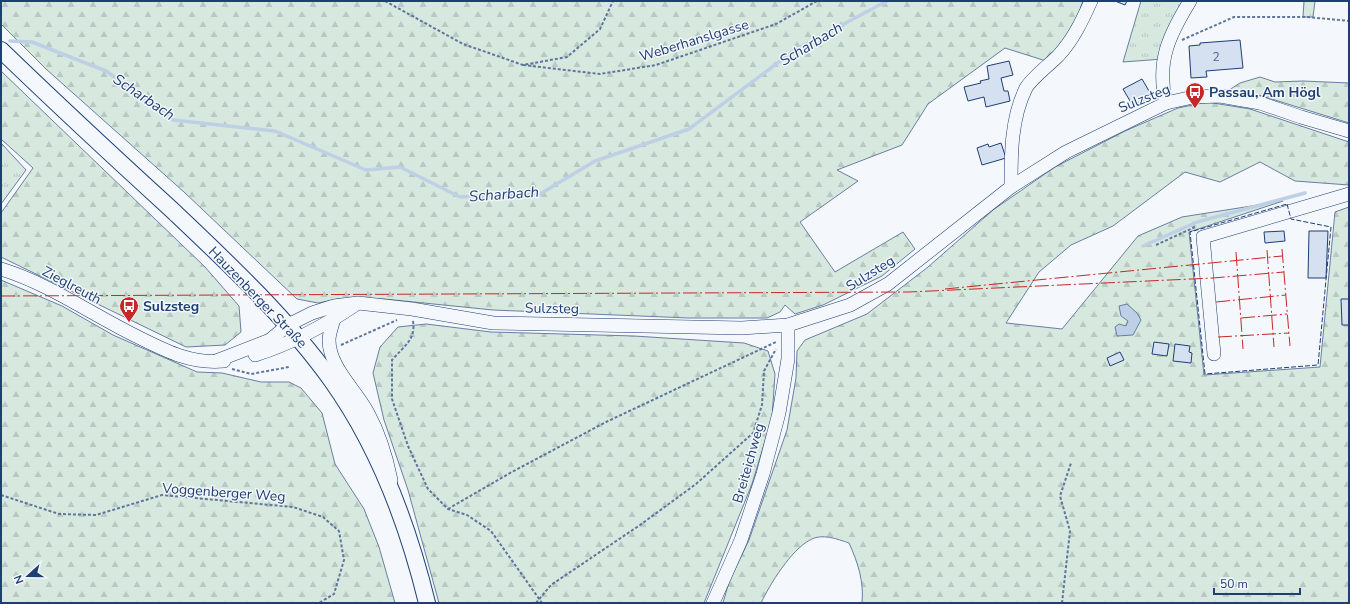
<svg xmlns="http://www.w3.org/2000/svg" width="1350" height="604" font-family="'Nunito Sans',sans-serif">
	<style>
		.grass { fill: url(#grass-tufts); stroke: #687fa3 }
		.forest { fill: url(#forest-firs); stroke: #687fa3 }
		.water { fill: #bed0e5; stroke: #687fa3 }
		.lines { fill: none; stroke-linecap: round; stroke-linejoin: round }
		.stream { stroke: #bed0e5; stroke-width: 3.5 }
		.building { fill: #d5e0f0; stroke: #1d3f73 }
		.minor-casing { stroke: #1d3f73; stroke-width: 14 }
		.major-casing { stroke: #1d3f73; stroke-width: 18 }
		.path { stroke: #5e769c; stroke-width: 2; stroke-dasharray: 3 2; stroke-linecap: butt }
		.minor { stroke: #f4f7fb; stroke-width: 13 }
		.major { stroke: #f4f7fb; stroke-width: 16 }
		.fence { stroke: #1d3f73; stroke-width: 1; stroke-dasharray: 5 2; stroke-linecap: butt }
		.power { stroke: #c62828; stroke-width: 1; stroke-dasharray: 14 3 2 3; stroke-linecap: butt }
		.labels { text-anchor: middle; stroke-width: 3; stroke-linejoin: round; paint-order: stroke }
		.number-label { font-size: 12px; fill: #4b6792 }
		.street-label { font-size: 14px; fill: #1d3f73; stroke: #f4f7fb }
		.poi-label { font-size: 14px; font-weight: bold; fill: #1d3f73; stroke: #f4f7fb; text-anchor: start }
		.water-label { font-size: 15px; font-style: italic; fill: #1d3f73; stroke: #f4f7fb }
	</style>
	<defs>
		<pattern id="grass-tufts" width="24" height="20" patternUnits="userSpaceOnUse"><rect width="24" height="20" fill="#d7e8df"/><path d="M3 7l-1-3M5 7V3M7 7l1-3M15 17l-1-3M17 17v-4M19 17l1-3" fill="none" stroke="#b8c8c3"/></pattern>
		<pattern id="forest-firs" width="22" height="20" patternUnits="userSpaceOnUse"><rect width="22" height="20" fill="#d7e8df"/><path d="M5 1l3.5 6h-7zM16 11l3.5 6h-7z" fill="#b8c8c3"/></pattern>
	</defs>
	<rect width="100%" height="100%" fill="#f4f7fb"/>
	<g class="grass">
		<polygon points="1141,1 1190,1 1163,59 1123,62"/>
		<polygon points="1304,1 1315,1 1313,17 1303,17"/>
		<polygon points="2,144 26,170 1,204 1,145"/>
	</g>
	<g class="forest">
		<polygon points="1,1 1083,1 1074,27 1046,61 1005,48 928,104 902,145 837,170 858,181 800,222 835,272 903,232 915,249 882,276 823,305 795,314 785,305 780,312 767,318 689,318 493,310 384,299 338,299 318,303 297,299 184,192 46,69 1,24"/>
		<polygon points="1,71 205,267 239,306 241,332 225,345 186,347 1,257 1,213 33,168 1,139"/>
		<polygon points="1260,77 1275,82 1303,81 1349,83 1349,123 1249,92 1229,90 1240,83"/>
		<path d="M1207,102L1250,109L1349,142V185L1295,181L1260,162L1220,182L1185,172L1113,226L1071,245L1039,272L1006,323L1062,329L1138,236L1182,217L1283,201L1189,232L1204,375L1320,367L1335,212L1349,207V603H862C864,581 858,563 849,543C837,539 822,533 810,540C791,550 770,584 761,603H723L729,582L749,540L787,430L796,378L797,351L805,340L867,314L928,267L993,210L1055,167L1125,131L1178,108Z"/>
		<polygon points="1,280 62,306 113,335 197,372 222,373 261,382 289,382 301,388 322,413 335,464 364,509 379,547 395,603 1,603"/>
		<polygon points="426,324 491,332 634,336 744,343 768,351 775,374 772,418 752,484 704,603 439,603 408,490 384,420 373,373 380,347 398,327"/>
	</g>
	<polygon class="water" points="1127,304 1137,313 1141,320 1133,335 1117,336 1115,327 1119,324 1126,326 1128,321 1121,316 1119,306"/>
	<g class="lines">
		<g class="stream">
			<polyline points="10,41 32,42 106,71 173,120 275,131 366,170 400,167 460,197 540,194 595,161 689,129 795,50 887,1"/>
			<polyline points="1143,246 1197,222 1305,193"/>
		</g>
	</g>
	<g class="building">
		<polygon points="1115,1 1127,1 1125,5"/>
		<polygon points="1240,40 1243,68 1206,71 1207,77 1191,78 1189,46 1200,45 1200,43"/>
		<polygon points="1009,61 1013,75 1001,78 1004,91 1008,91 1010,101 986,107 984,97 968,101 964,87 981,83 980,81 989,79 987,66"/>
		<polygon points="1142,79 1152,96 1133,106 1123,89"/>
		<polygon points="1001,143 1006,158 982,165 977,148 988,144 989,147"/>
		<polygon points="1284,231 1285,241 1265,243 1264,232"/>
		<polygon points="1309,231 1328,231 1326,278 1308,278"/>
		<polygon points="1341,299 1349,299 1349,325 1342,325"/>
		<polygon points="1154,342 1169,344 1167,356 1152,354"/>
		<polygon points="1175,344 1190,346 1189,352 1192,353 1191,363 1173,361"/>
		<polygon points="1120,352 1124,360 1110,366 1107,358"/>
	</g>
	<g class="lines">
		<g class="minor-casing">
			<g id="minor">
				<path d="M1166,103C1156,62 1169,35 1190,1"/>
				<path d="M1011,187C1011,154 1011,118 1026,88C1032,78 1049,65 1058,56C1073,40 1082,21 1091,1"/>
				<path d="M1,269C50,284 94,316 140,338C168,352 192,364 224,361"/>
				<path d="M334,319C332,326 329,334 329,340C329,367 356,390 368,413C380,435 386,455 391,480"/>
				<polyline points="1214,354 1203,237 1349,194"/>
				<path d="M255,355C290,344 324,326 355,305"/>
				<polyline points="216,361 270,340 288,325 312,313 334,306 358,303 412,309 493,323 742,328 788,325 850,305 888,284 1011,187 1066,152 1166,103 1193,97 1220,96 1237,99 1260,103 1301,117 1349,131"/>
				<polyline points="713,603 741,540 763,474 779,413 788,359 788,325"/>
			</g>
		</g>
		<g class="major-casing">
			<path id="major" d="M1,50C57,104 114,157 171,209C228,263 286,317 332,381C379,447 408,525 427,603"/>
		</g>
		<g class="path">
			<polyline points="385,1 463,44 523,65 567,57 600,29 613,1"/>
			<polyline points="1182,40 1234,17 1308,17 1349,21"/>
			<polyline points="523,65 600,74 656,65 776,24 817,1"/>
			<polyline points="1156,245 1195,227"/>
			<path d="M413,321C416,340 404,346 392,360V399L408,446L428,489L448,509L467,515L491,531L542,603"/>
			<polyline points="341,345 397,320"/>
			<polyline points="232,369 251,374 289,367"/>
			<polyline points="1,495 59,514 96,515 162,495 293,507 323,517 339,531 344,560 334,594 319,603"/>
			<polyline points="448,509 510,473 606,422 776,342"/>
			<polyline points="536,603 551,585 640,525 696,484 753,433 762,405 764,371 776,349"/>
			<polyline points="1062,603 1070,531 1060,496 1071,463"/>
		</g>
		<use href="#minor" class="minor"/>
		<use href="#major" class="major"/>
		<polygon class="fence" points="1287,204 1291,219 1331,227 1318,365 1205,374 1190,232"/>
		<g class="power">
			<polyline points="1282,249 1290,346"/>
			<polyline points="1267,250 1274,347"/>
			<polyline points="1236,252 1243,349"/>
			<polyline points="945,289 1282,256"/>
			<polyline points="1,296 909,292 1213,278 1284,272"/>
			<polyline points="1216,302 1286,295"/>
			<polyline points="1241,318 1287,314"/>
			<polyline points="1218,337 1289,333"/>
		</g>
	</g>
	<defs>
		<g id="bus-pin" transform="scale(1)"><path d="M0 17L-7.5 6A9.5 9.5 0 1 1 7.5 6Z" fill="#c62828" stroke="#f4f7fb"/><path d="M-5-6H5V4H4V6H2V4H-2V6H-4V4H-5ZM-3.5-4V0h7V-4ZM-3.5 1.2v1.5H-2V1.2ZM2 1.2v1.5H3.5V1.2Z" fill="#fff"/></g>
	</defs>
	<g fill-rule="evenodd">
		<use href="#bus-pin" x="1195" y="92"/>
		<use href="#bus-pin" x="129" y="306"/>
	</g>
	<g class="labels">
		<g class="number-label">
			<text x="1216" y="61">2</text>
		</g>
		<g class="street-label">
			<text transform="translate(694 40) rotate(-17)" y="5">Weberhanslgasse</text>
			<text transform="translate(1144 98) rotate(-22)" y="5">Sulzsteg</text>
			<text transform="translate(870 273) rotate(-32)" y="5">Sulzsteg</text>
			<text transform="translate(72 285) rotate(28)" y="5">Zieglreuth</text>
			<text transform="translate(258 297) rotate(46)" y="5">Hauzenberger Straße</text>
			<text transform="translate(552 308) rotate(1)" y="5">Sulzsteg</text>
			<text transform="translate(748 463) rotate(-74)" y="5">Breiteichweg</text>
			<text transform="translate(224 492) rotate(4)" y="5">Voggenberger Weg</text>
		</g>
		<g class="poi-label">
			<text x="1209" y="97">Passau, Am Högl</text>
			<text x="143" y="311">Sulzsteg</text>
		</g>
		<g class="water-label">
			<text transform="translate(811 44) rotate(-31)" y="5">Scharbach</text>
			<text transform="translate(144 97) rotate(34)" y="5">Scharbach</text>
			<text transform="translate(504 194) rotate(-4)" y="5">Scharbach</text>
		</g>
	</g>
	<rect width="1350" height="604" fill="none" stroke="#1d3f73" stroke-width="4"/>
	<g transform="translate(28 576) rotate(249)" stroke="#f4f7fb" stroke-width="3" paint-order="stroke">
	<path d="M0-3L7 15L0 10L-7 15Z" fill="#1d3f73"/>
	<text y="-6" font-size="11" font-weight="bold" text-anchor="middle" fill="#1d3f73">N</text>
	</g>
	<path d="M1214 588v6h86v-6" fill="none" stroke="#1d3f73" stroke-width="2"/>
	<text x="1220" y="588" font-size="12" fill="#1d3f73" stroke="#f4f7fb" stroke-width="3" paint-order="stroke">50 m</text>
</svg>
